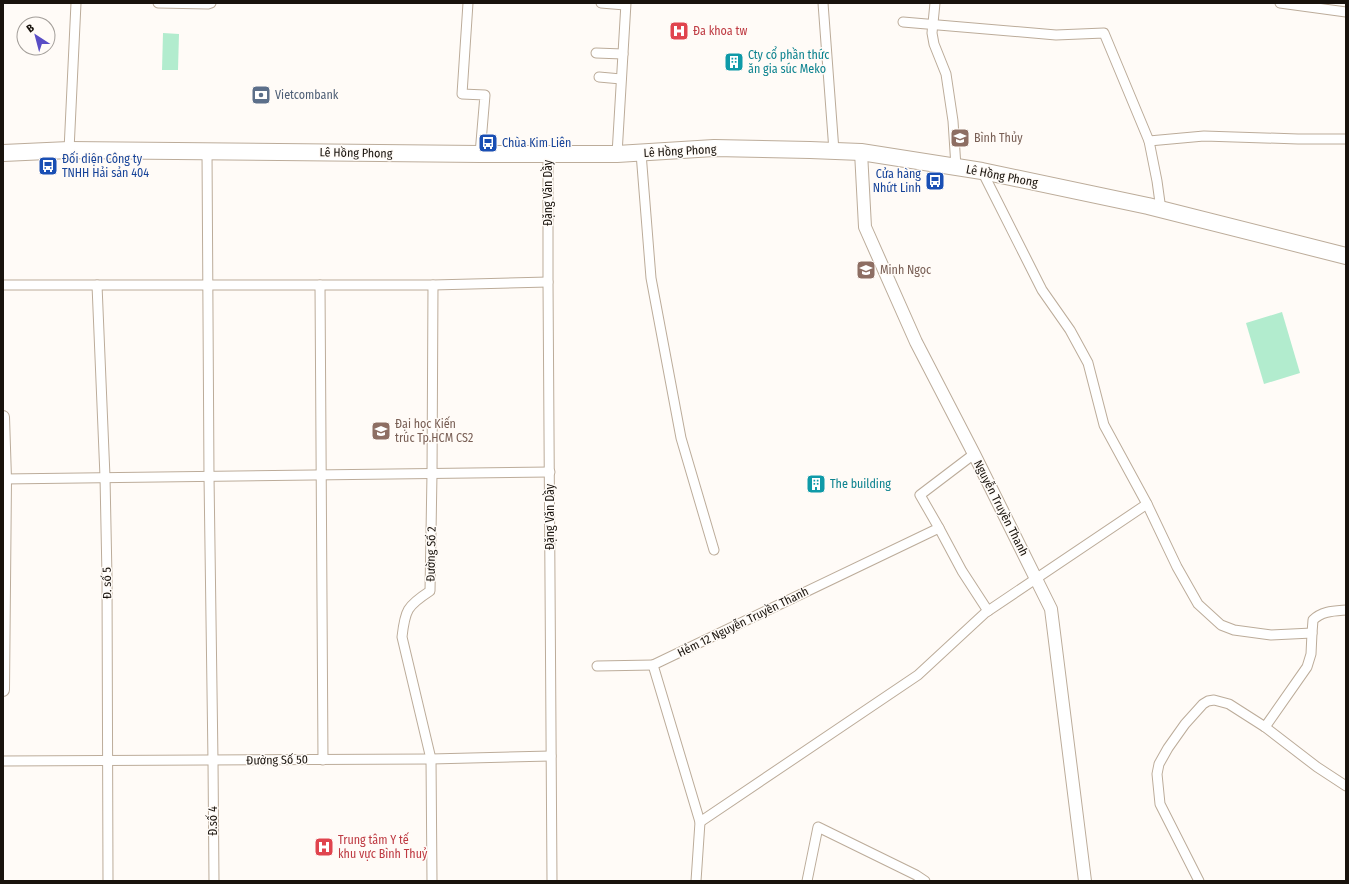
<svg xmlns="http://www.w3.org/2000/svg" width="1349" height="884" font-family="'Fira Sans Condensed',sans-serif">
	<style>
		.green { fill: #b2ecce }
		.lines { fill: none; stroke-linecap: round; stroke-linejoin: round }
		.street-casing { stroke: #bcac9a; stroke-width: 11 }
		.secondary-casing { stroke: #bcac9a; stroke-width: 14 }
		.highway-casing { stroke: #bcac9a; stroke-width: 18 }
		.street { stroke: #fff; stroke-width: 9 }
		.secondary { stroke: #fff; stroke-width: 12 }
		.highway { stroke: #fff; stroke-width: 16 }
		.labels { text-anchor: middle; stroke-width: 3; stroke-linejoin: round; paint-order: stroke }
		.health-label { font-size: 12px; fill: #be3a42; stroke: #fffbf7; text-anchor: start }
		.culture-label { font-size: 12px; fill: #0d838f; stroke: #fffbf7; text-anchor: start }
		.service-label { font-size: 12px; fill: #4e5e75; stroke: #fffbf7; text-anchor: start }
		.education-label { font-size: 12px; fill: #785e54; stroke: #fffbf7; text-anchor: start }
		.transit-label { font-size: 12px; fill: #164399; stroke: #fffbf7; text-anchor: start }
		.street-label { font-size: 12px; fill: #19130d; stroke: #fffbf7 }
	</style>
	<rect width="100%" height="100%" fill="#fffbf7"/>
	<g class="green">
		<polygon points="163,33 179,34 178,70 162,70"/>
		<polygon points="1282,312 1300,373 1264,384 1246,323"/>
	</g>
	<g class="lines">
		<g class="street-casing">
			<g id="street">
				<polyline points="158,3 208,4 211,3"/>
				<polyline points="468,3 462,94 485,95 480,154"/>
				<polyline points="601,3 625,5"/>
				<polyline points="823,3 834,151"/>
				<polyline points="935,3 932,33 934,44 946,74 953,121 956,167"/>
				<polyline points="1280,3 1346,12"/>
				<polyline points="903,22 1056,35 1104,33 1149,141 1204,136 1298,139 1346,139"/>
				<polyline points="596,53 623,54"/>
				<polyline points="599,77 621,79"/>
				<polyline points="1149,141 1157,181 1161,210"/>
				<polyline points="69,150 76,3"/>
				<polyline points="207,152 209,476 213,761 214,881"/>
				<polyline points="641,153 651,278 681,438 714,550"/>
				<polyline points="548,154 548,282 552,881"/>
				<polyline points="617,154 626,3"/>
				<path d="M982,171L1042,290L1070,330L1088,363L1104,425L1147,504L1177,567L1198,604L1221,625L1234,630L1271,635L1312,633L1313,620C1322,611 1334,611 1346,610"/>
				<polyline points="3,285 433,285 548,282"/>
				<polyline points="97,285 105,477 107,577 108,881"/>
				<polyline points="320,285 323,760"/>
				<polyline points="3,479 550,472"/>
				<polyline points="939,528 962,571 988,611"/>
				<polyline points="597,666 653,665"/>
				<polyline points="1265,727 1307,667 1311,654 1312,633"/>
				<polyline points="3,761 431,759 551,756"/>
				<polyline points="700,822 918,675 985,613 1147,504"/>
				<path d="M432,881L431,759L402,637C405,610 407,606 430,591L432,474L433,285"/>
				<polyline points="696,881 700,822 653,665 939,528 920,495 974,454"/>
				<polyline points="807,881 818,827 916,875 925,881"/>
				<polyline points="1199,881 1160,804 1157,774 1159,764 1168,748 1185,724 1203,704 1208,701 1214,700 1229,704 1265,727 1317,767 1346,786"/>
			</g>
		</g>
		<g class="secondary-casing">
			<g id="secondary">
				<polyline points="861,152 865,227 916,342 974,454 1051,609 1085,881"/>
				<polyline points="3,417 5,479 3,690"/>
			</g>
		</g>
		<g class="highway-casing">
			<polyline id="highway" points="3,153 69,150 480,154 617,154 714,148 810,150 861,152 982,171 1148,206 1346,256"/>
		</g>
		<use href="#street" class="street"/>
		<use href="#secondary" class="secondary"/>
		<use href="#highway" class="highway"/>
	</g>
	<defs>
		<g id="hospital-square" transform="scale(1)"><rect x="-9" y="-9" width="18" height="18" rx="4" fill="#e0444e" stroke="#fffbf7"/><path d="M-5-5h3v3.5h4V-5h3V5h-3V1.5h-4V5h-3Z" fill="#fff"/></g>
		<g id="building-square" transform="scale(1)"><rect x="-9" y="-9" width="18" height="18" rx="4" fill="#0f9aa8" stroke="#fffbf7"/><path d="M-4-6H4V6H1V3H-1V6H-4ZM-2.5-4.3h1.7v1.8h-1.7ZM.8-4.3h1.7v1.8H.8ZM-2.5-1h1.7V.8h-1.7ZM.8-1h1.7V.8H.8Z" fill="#fff"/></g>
		<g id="bank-square" transform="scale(1)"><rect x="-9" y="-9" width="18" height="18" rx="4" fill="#5c6f8a" stroke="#fffbf7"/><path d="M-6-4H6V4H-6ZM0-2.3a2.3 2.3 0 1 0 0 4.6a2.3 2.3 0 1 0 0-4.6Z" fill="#fff"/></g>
		<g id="school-square" transform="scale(1)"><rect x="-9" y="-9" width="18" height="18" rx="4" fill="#8d6e63" stroke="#fffbf7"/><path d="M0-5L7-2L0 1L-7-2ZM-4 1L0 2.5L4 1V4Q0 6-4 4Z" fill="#fff"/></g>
		<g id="bus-square" transform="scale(1)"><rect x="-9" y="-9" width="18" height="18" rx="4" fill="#1a4fb4" stroke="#fffbf7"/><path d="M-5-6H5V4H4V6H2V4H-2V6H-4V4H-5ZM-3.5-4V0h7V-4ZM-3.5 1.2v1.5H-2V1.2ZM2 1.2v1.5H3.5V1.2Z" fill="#fff"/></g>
	</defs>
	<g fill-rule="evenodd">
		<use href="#hospital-square" x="679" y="31"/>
		<use href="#building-square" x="734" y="62"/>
		<use href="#bank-square" x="261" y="95"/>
		<use href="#school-square" x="960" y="138"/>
		<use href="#bus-square" x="488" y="143"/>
		<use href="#bus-square" x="48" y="166"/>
		<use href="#bus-square" x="935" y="181"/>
		<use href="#school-square" x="866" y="270"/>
		<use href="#school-square" x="381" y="431"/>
		<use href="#building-square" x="816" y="484"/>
		<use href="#hospital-square" x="324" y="847"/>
	</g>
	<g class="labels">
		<g class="health-label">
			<text x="693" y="35">Đa khoa tw</text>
			<text x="338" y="844">Trung tâm Y tế<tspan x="338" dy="14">khu vực Bình Thuỷ</tspan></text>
		</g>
		<g class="culture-label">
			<text x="748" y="59">Cty cổ phần thức<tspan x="748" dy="14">ăn gia súc Meko</tspan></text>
			<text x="830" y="488">The building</text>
		</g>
		<g class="service-label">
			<text x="275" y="99">Vietcombank</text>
		</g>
		<g class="education-label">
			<text x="974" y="142">Bình Thủy</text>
			<text x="880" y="274">Minh Ngọc</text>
			<text x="395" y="428">Đại học Kiến<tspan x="395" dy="14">trúc Tp.HCM CS2</tspan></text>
		</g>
		<g class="transit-label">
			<text x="502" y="147">Chùa Kim Liên</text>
			<text x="62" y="163">Đối diện Công ty<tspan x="62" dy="14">TNHH Hải sản 404</tspan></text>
			<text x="921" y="178" text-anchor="end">Cửa hàng<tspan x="921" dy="14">Nhứt Linh</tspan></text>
		</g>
		<g class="street-label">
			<text transform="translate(680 151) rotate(-3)" y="4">Lê Hồng Phong</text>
			<text transform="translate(356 153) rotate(1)" y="4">Lê Hồng Phong</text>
			<text transform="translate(1002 176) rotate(11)" y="4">Lê Hồng Phong</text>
			<text transform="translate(548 193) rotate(-90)" y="4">Đặng Văn Dầy</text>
			<text transform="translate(1001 508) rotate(63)" y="4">Nguyễn Truyền Thanh</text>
			<text transform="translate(550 517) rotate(-90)" y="4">Đặng Văn Dầy</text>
			<text transform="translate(431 554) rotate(-89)" y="4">Đường Số 2</text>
			<text transform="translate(107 583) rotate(-91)" y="4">Đ. số 5</text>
			<text transform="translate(743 622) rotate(-26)" y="4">Hẻm 12 Nguyễn Truyền Thanh</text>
			<text transform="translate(277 760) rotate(-1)" y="4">Đường Số 50</text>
			<text transform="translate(213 821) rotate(-90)" y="4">Đ.số 4</text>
		</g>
	</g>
	<rect width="1349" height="884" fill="none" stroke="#19130d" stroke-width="8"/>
	<g transform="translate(36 36) rotate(324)"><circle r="19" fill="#fffbf7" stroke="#a39e99"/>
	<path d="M0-3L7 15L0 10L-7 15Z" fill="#594dc5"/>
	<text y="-6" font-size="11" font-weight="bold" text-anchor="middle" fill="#19130d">B</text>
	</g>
</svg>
